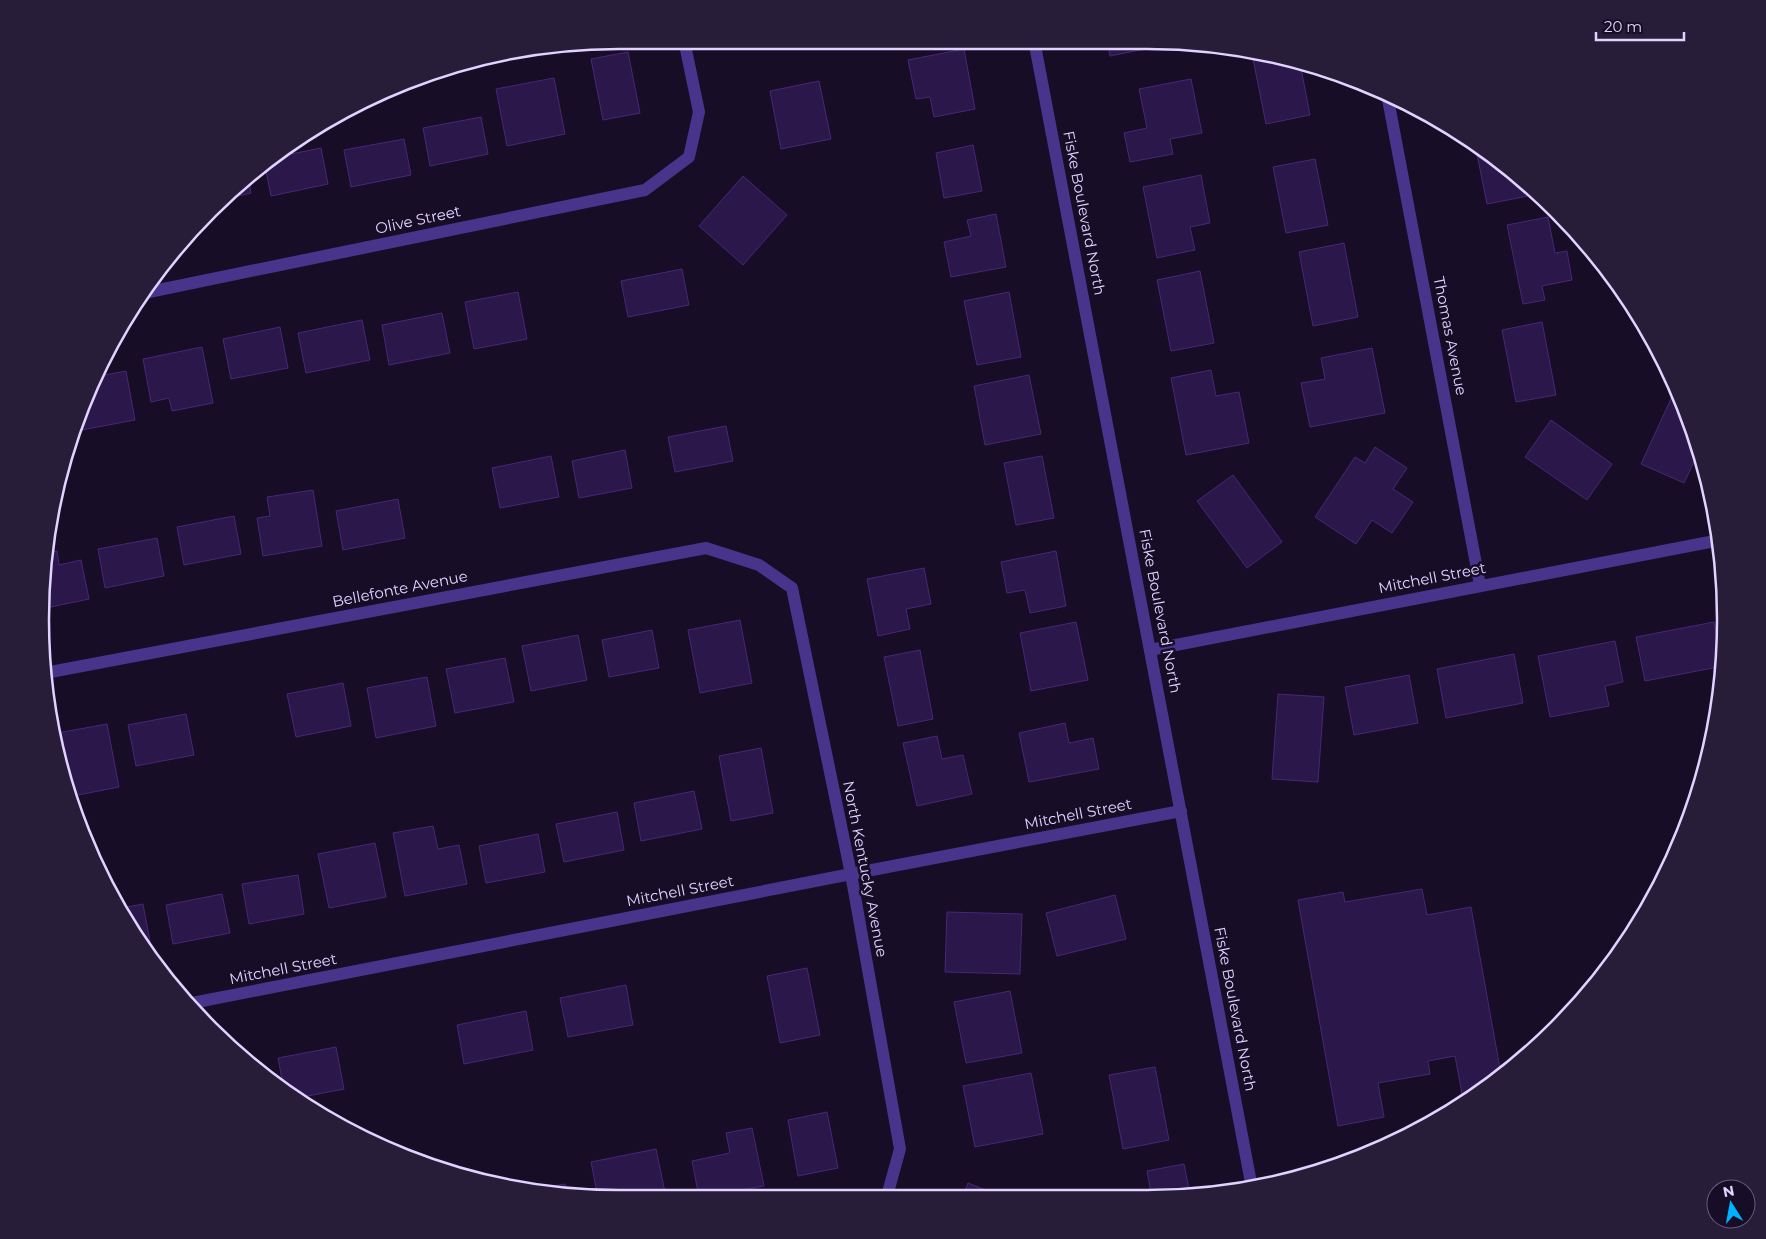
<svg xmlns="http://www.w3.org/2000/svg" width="1766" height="1239" font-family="Montserrat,sans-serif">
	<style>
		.building { fill: #2b1749; stroke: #472777 }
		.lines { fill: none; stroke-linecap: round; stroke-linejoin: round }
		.minor { stroke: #48348a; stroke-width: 12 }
		.tertiary { stroke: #48348a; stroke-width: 12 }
		.labels { text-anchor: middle; stroke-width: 5; stroke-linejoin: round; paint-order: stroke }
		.street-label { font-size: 15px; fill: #e1d3ff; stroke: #170d27 }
		.rim { fill: none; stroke: #e1d3ff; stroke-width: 2.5 }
	</style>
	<rect width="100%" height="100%" fill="#170d27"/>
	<g class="building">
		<polygon points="1107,40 1147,40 1164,42 1165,45 1110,56"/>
		<polygon points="964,49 975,109 934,117 930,97 916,99 908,60"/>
		<polygon points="628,52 640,113 603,120 591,59"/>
		<polygon points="1262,52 1300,63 1310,115 1266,124 1252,54"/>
		<polygon points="554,78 565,134 507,146 496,89"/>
		<polygon points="1191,79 1202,133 1170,139 1173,154 1130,162 1124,133 1147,128 1139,89"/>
		<polygon points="819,81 831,139 781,149 770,91"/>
		<polygon points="481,117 488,154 430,166 423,128"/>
		<polygon points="404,139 411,175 351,187 344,150"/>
		<polygon points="1475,144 1500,160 1526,184 1528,196 1487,204"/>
		<polygon points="973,145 982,191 944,198 936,153"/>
		<polygon points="321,148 328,184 271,196 265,166 276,157"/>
		<polygon points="1315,159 1328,225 1286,233 1273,167"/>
		<polygon points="1201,175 1210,223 1190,227 1195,250 1157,258 1143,187"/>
		<polygon points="743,176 787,215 743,265 699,226"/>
		<polygon points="249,180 251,193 229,198"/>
		<polygon points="996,214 1006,267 951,277 944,242 971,236 967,220"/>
		<polygon points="1548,217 1555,253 1567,251 1572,280 1542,286 1545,300 1523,304 1507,225"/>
		<polygon points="1344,243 1358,317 1313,326 1299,252"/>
		<polygon points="682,269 689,305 628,317 621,281"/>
		<polygon points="1200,271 1214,343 1171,351 1157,280"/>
		<polygon points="518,292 527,339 474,349 465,302"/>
		<polygon points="1009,292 1021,357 977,365 964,301"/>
		<polygon points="442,313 450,353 389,365 382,325"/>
		<polygon points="362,320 370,360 306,373 298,333"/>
		<polygon points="1542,322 1556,395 1516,402 1502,330"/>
		<polygon points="280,327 288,368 231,379 223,339"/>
		<polygon points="202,347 213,403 172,411 169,398 151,402 143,359"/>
		<polygon points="1372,348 1385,413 1310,427 1301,383 1325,379 1321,358"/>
		<polygon points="1211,370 1216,396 1239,392 1249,443 1186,455 1171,378"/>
		<polygon points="126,371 135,420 76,431 84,397 94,377"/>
		<polygon points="1029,375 1041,434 985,445 974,386"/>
		<polygon points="1675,390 1695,433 1699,451 1684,483 1641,464"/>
		<polygon points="1551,420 1612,464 1587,500 1525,457"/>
		<polygon points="726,426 733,461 675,472 668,437"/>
		<polygon points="1375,447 1407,468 1393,489 1413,502 1392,533 1372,520 1356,544 1315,517 1355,457 1365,463"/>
		<polygon points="625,450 632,488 579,498 572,461"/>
		<polygon points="551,456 559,497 500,508 492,468"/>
		<polygon points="1042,456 1054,518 1016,525 1004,463"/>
		<polygon points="1233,475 1282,542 1247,568 1197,501"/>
		<polygon points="313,490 322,546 263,556 257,518 270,516 267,497"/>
		<polygon points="398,499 405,538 343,550 336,511"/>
		<polygon points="234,516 241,554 184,565 177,527"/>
		<polygon points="157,538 164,576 105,588 98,549"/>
		<polygon points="57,551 59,565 81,560 89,599 41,609 44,554"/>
		<polygon points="1056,551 1066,606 1030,613 1025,590 1007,593 1001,562"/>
		<polygon points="924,568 931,604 906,609 910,629 878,636 867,579"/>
		<polygon points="740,620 752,683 700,693 688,630"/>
		<polygon points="1076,622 1088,680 1031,691 1020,633"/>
		<polygon points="1714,622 1723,666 1645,681 1636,637"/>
		<polygon points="652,630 659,668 609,677 602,640"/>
		<polygon points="578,635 587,680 531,691 522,646"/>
		<polygon points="1615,641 1623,682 1605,686 1609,706 1550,717 1538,656"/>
		<polygon points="920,650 933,719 898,726 884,657"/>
		<polygon points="1514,654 1523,703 1446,718 1437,669"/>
		<polygon points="505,658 514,702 455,713 446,669"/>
		<polygon points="1409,675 1418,723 1354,735 1345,687"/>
		<polygon points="427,677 436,726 376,738 367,688"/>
		<polygon points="343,683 351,726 296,737 287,694"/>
		<polygon points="1278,694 1324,697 1318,782 1272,779"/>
		<polygon points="186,714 194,755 136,766 128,725"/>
		<polygon points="1065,723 1069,743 1093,738 1099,769 1029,782 1019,733"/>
		<polygon points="107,724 119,787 73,796 52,734"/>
		<polygon points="937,736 942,759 963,755 972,794 917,806 903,743"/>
		<polygon points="761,748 773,813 731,821 719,756"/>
		<polygon points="694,791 702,829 641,841 634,803"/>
		<polygon points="617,812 624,850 564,862 556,824"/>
		<polygon points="433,826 438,849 459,845 467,884 405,896 393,833"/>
		<polygon points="538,834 545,872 486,883 479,846"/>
		<polygon points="375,843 386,897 329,908 318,854"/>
		<polygon points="298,875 304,914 249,924 242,884"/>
		<polygon points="1422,889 1427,915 1471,907 1501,1074 1463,1099 1455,1056 1428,1061 1430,1074 1378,1083 1384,1117 1338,1126 1298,900 1343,892 1345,902"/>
		<polygon points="222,894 230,933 173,944 166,905"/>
		<polygon points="1115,895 1126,939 1057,956 1046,913"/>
		<polygon points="143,904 151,947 148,948 122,908"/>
		<polygon points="947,912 1022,914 1020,974 945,972"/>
		<polygon points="807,968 820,1035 780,1043 767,976"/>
		<polygon points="626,985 633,1025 568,1037 560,998"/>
		<polygon points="1010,991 1022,1053 966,1063 954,1002"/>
		<polygon points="526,1011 533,1050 464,1064 457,1025"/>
		<polygon points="336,1047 344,1089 297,1098 284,1090 278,1058"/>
		<polygon points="1155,1067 1169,1140 1123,1149 1109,1075"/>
		<polygon points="1031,1073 1043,1134 975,1147 963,1086"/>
		<polygon points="827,1112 838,1168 798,1176 788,1120"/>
		<polygon points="752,1128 764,1186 699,1197 692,1161 730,1153 726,1133"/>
		<polygon points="656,1149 666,1197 598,1198 591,1162"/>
		<polygon points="1184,1164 1190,1194 1141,1194 1151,1193 1147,1171"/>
		<polygon points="968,1183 998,1195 963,1196"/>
		<polygon points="565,1184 568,1195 533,1190"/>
	</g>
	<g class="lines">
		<g class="minor">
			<polyline points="1387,94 1480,585"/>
			<polyline points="144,293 645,190 689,157 699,112 684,40"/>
			<polyline points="1150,650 1720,540"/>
			<polyline points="45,673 706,548 759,565 792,588 851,874 900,1149 887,1196"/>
			<polyline points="187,1004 851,874 1181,811"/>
		</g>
		<polyline class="tertiary" points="1034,40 1252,1188"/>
	</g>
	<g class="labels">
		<g class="street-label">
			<text transform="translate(1084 213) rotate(79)" y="5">Fiske Boulevard North</text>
			<text transform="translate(418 220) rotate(-12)" y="5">Olive Street</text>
			<text transform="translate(1450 336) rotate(79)" y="5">Thomas Avenue</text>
			<text transform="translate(1432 578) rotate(-11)" y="5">Mitchell Street</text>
			<text transform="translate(400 589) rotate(-11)" y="5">Bellefonte Avenue</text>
			<text transform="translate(1160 611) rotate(79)" y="5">Fiske Boulevard North</text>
			<text transform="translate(1078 814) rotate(-11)" y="5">Mitchell Street</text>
			<text transform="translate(865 869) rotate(79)" y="5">North Kentucky Avenue</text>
			<text transform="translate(680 891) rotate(-11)" y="5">Mitchell Street</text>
			<text transform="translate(283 969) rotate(-11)" y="5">Mitchell Street</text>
			<text transform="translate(1235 1009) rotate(79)" y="5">Fiske Boulevard North</text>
		</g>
	</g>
	<path d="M0 0H1766V1239H0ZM619 49H1147A570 570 0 0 1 1717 619V620A570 570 0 0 1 1147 1190H619A570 570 0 0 1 49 620V619A570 570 0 0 1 619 49Z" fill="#271d38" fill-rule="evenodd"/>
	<path class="rim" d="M619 49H1147A570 570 0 0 1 1717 619V620A570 570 0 0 1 1147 1190H619A570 570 0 0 1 49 620V619A570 570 0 0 1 619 49Z"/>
	<g transform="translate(1731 1204) rotate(349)"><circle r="24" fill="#170d27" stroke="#685c7d"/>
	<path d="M0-4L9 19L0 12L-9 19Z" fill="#00b2fe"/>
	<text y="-8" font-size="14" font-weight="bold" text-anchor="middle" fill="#e1d3ff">N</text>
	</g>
	<path d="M1596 32v8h88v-8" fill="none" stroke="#e1d3ff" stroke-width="2.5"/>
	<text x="1604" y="32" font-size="15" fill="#e1d3ff" stroke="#170d27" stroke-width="4" paint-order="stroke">20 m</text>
</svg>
